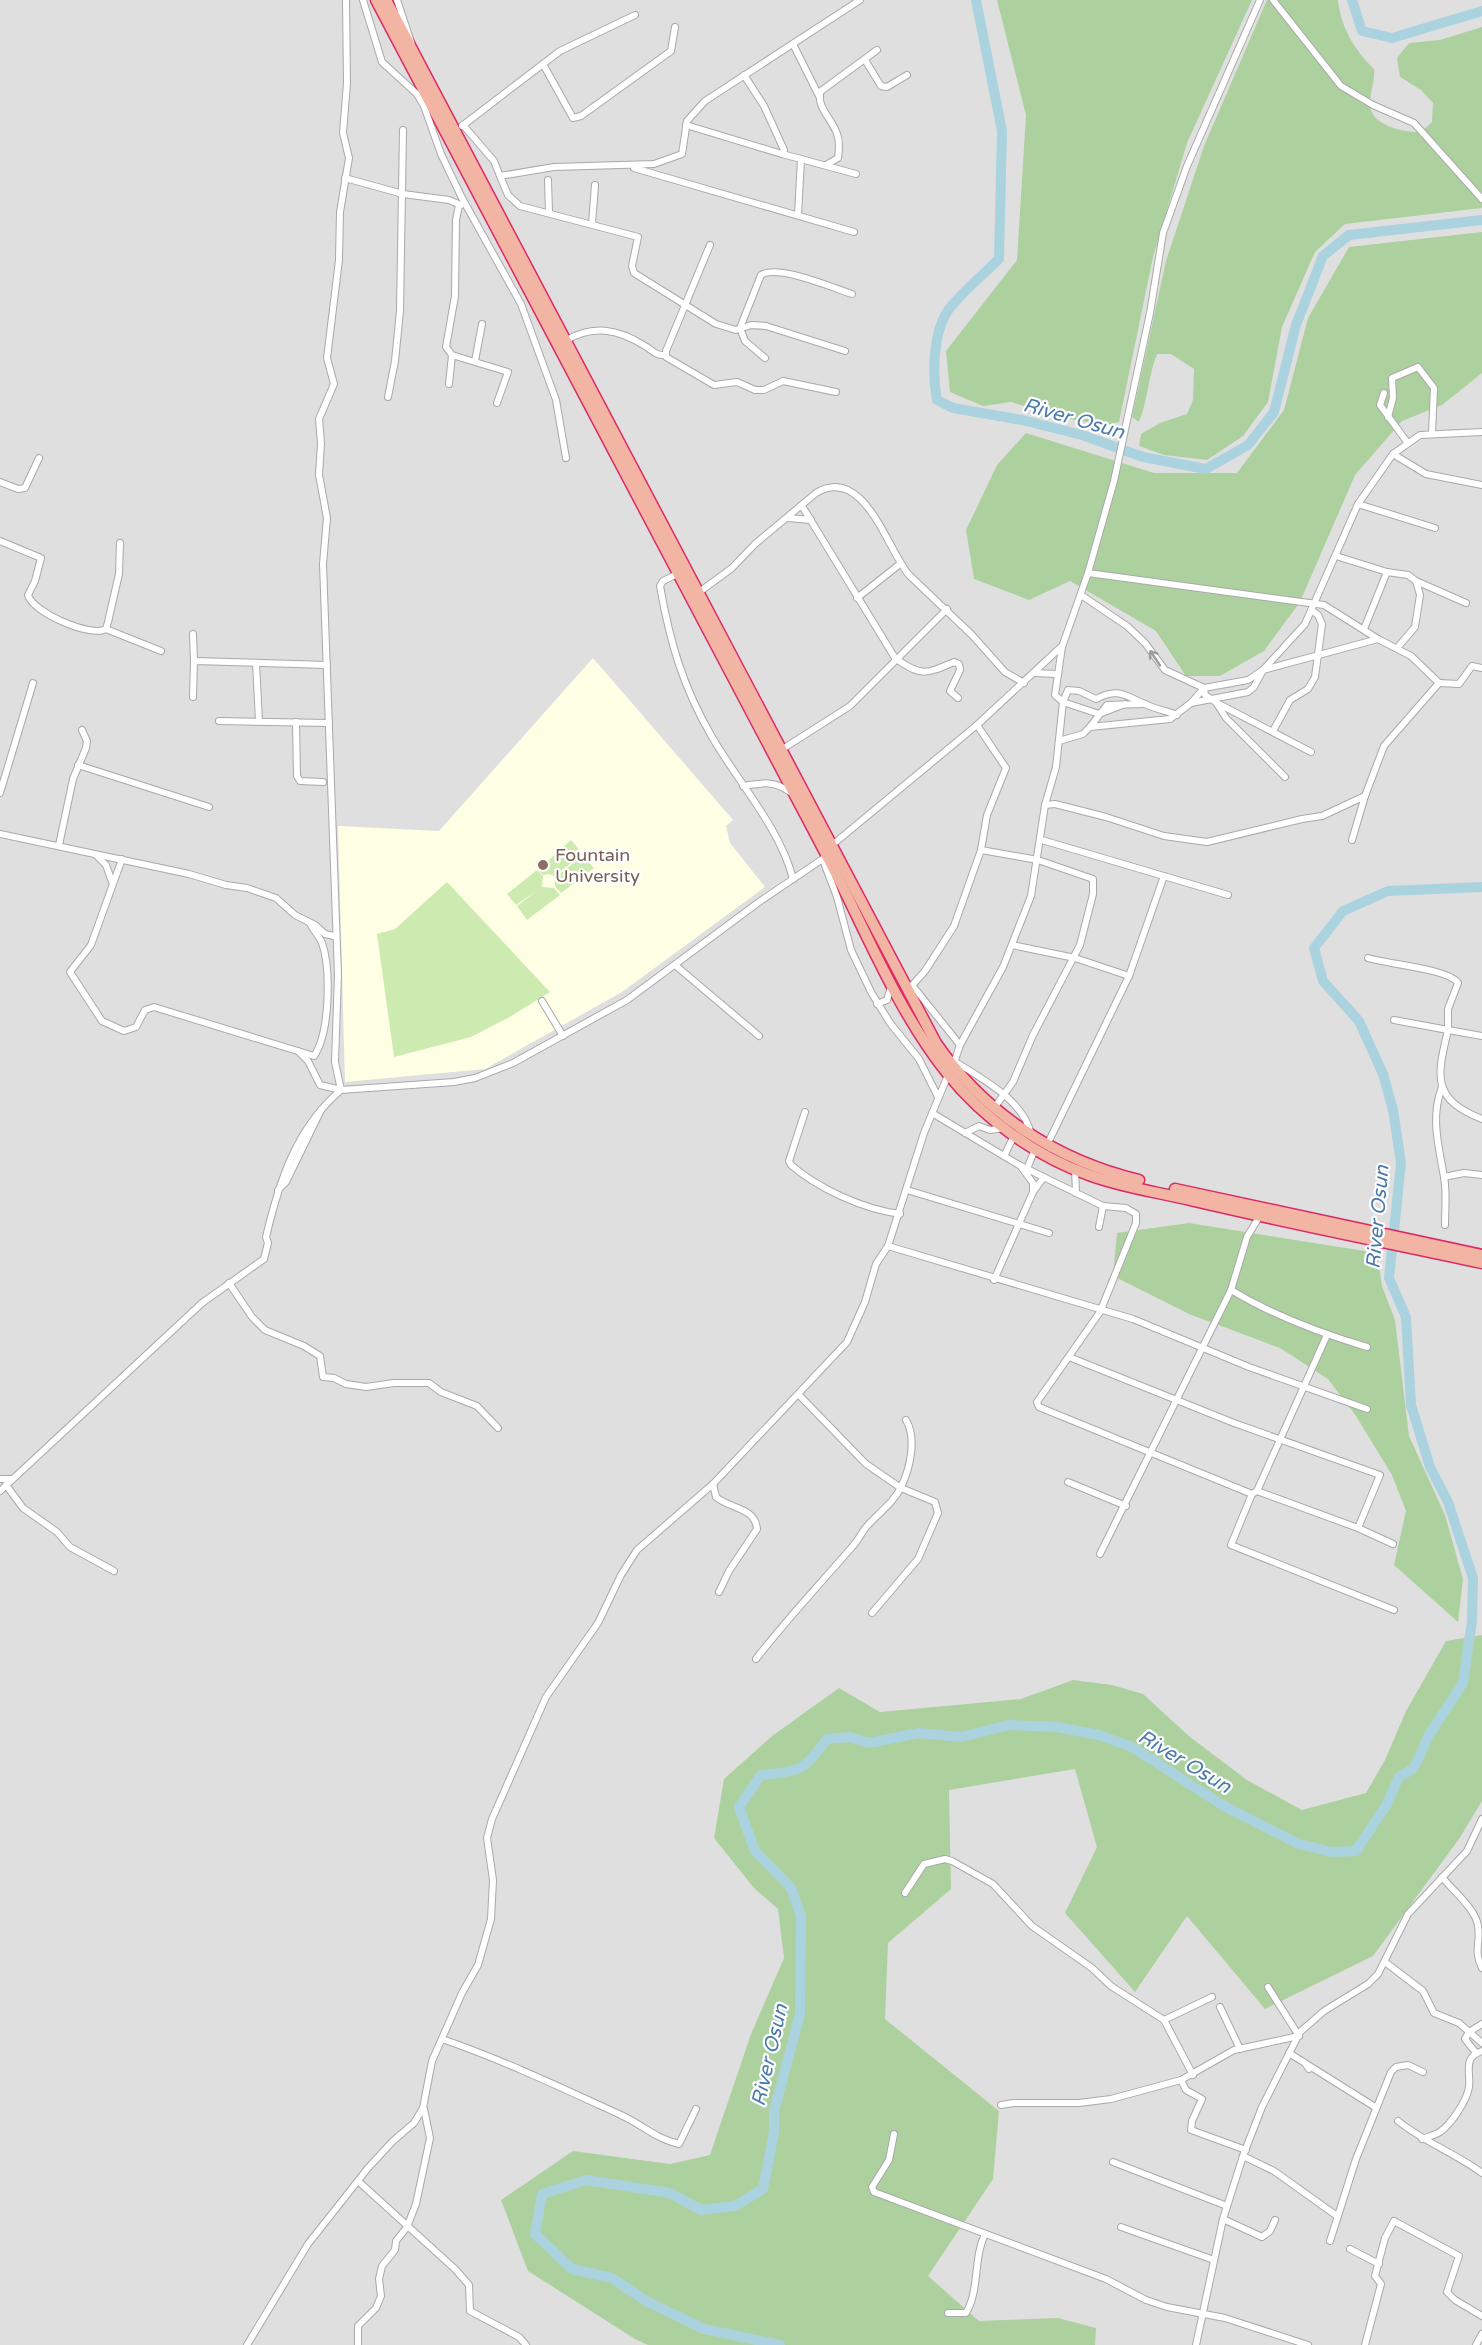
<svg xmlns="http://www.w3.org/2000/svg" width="1482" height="2345" font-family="'Varela Round',sans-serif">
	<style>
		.residential { fill: #e0dfdf }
		.education { fill: #ffffe5 }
		.grass { fill: #cdebb0 }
		.forest { fill: #add19e }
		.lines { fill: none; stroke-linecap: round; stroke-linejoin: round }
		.river { stroke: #aad3df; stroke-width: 10 }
		.minor-casing { stroke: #a9a9a9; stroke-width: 8 }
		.trunk-casing { stroke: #dc2a67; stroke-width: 13 }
		.minor { stroke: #fff; stroke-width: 6 }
		.trunk { stroke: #f2b4a3; stroke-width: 10 }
		.oneway { stroke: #9c9c9c }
		.education-dot { fill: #8d6e63; stroke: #fff; stroke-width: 2 }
		.labels { text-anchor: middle; stroke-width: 4.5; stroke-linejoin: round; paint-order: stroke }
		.education-label { font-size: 18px; fill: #785e54; stroke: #fff; text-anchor: start }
		.water-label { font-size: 20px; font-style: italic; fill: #4a7aab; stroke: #fff }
	</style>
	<rect width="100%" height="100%" fill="#f2efe9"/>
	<rect class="residential" x="0" y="0" width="1482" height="2345"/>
	<polygon class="education" points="593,658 733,820 726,826 730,843 765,887 622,992 485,1069 345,1082 338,826 439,831"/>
	<g class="grass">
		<polygon points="571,840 583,854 554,876 549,874 543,875 538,870"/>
		<polygon points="583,856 594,868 561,893 555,886 555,877"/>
		<polygon points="537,870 543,876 542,887 554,888 560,895 527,920 517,906 536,891 516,905 507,894"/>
		<polygon points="447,882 550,992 508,1018 471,1037 394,1057 377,934 395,929"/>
	</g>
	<g class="forest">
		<polygon points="997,0 1252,0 1187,143 1153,257 1119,422 1106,425 1058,417 1011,402 983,406 950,392 946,351 1017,260 1026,115"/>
		<path d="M1267,0H1338C1341,28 1354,49 1374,69C1375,81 1371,89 1370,101C1367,125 1404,133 1421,132L1432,122L1433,103L1421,90L1400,77L1397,58L1409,43L1440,40L1482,27V208L1345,224L1315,252L1282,327L1268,402L1243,436L1207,460L1164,455L1139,446L1141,434L1160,423L1187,414L1193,400L1194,369L1171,354H1157C1148,377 1148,400 1139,422L1132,417L1166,261L1204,146Z"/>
		<polygon points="1482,232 1482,373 1442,405 1402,421 1355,475 1300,602 1264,651 1220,676 1186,676 1156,631 1070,581 1029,600 974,579 966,530 997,465 1026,433 1154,473 1237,473 1284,410 1308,318 1349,247"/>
		<polygon points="1189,1223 1377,1253 1382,1286 1395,1320 1409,1436 1445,1515 1463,1579 1458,1622 1394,1565 1406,1511 1392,1475 1356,1416 1328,1379 1280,1348 1189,1314 1113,1276 1117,1233"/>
		<polygon points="1482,1635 1482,1801 1459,1839 1373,1956 1265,2009 1187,1916 1135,1992 1065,1913 1097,1847 1075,1769 949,1790 951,1889 888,1943 885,2019 999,2111 993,2179 928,2276 979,2321 1058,2318 1096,2328 1095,2345 648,2345 635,2339 528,2271 501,2200 573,2151 670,2164 710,2155 751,2034 784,1958 778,1909 754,1888 714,1838 724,1779 772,1736 839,1688 880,1712 1021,1699 1073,1680 1112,1685 1143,1694 1190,1737 1247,1780 1302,1810 1366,1793 1385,1760 1406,1711 1446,1641"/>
	</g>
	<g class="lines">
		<g class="river">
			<path d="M976,0L1002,131L999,259C983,275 963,291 949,309C933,331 932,374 937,400L953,408L1022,420L1082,435L1143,457L1206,469L1248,445L1274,412L1296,325L1323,256L1349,235L1482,220"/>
			<polyline points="1352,0 1362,31 1392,38 1482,11"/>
			<path d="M780,2345L704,2329L646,2301L612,2278L572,2269L535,2234L542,2194L586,2180L670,2193L701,2210L735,2206L763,2189L774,2132V2111L800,2014L801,1916L791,1888L755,1851L739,1807L761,1775C802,1771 803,1771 827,1739L850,1737L869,1743L919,1733L961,1737L1009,1725L1057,1727L1099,1735L1132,1747L1224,1806L1299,1844L1332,1852L1356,1851L1387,1804L1399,1777L1414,1768L1429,1735L1463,1683L1472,1621L1473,1578L1448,1502L1430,1467L1411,1405L1406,1317L1389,1278L1401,1163L1393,1110L1383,1074L1359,1021L1323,981L1314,948L1343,911L1388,891L1482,887"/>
		</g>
		<g class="minor-casing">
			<g id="minor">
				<polyline points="363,0 382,62 417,94 424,106 441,154 462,198 521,304 556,400 566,458"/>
				<polyline points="397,0 412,45"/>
				<polyline points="1273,0 1341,86 1373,105 1414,123 1482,199"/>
				<polyline points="793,44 819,96"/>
				<polyline points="865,60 881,86 887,87 907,75"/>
				<polyline points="543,64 573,118 581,116 671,51 675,27"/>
				<polyline points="463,125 494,161 500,176 554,167 654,164 682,154 687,121 705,101 860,0"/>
				<polyline points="686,125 782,154 784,150 764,106 744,75"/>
				<polyline points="462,126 560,51 635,15"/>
				<polyline points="782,154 801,159 798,215"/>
				<polyline points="801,159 856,174"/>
				<path d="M826,165L838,158C839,151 840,141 837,134C833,120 815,106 821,91L877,50"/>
				<polyline points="634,168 854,232"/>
				<polyline points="500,176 508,195 520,206 638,237 632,266 634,273 716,324 736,330 751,325 766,326 845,351"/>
				<polyline points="345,178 403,194 449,200 461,205"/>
				<polyline points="548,180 549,212"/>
				<polyline points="459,205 456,220 455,296 446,347 452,355 508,372 497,403"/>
				<polyline points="592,224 595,185"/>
				<polyline points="710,245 666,351 666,357 714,385 737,382 755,390 764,390 783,381 836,392"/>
				<path d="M565,341C593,324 618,329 645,346C652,350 656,356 665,355"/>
				<path d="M765,358L745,341L740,328L761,275C778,264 833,288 852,294"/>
				<polyline points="475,361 482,324"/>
				<polyline points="449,384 452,355"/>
				<polyline points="1384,393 1380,405 1407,442"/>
				<polyline points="388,397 395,361 400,311 403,130"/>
				<polyline points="1388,417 1393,398 1392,378 1418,367 1434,388 1432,433"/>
				<polyline points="1393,454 1426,474 1482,485"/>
				<polyline points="0,482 18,489 25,488 39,458"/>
				<polyline points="1358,504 1435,528"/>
				<path d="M802,506L895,658C921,677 926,674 954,662L959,664L960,670L950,691L958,698"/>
				<polyline points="788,518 811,520"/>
				<path d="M0,541L41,558L35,581L28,595C32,612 91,638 106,629L108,622L119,574L120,543"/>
				<polyline points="1336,556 1387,572"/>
				<path d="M677,574L663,581L660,586C670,643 683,687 712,737C738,782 780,828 793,879"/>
				<polyline points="1416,581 1466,603"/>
				<path d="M698,593L732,568L755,544L816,493C864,464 887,549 909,575L972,635L1005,672L1024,683"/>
				<polyline points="1081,595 1127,626 1145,643 1165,670 1204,688 1248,680 1263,670 1305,624 1358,504 1393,454 1420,435 1482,432"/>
				<polyline points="857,598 900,564"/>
				<polyline points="106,629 161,651"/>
				<polyline points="1364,629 1387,572 1408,575 1416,581 1420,595 1415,627 1398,647"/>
				<polyline points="193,634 194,661"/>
				<polyline points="256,663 259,721"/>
				<polyline points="1035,673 1056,674"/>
				<polyline points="1439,683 1459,684 1472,666 1482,668"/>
				<polyline points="1204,688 1205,695 1217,703 1311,752"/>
				<polyline points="193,697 194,661 327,665"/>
				<polyline points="1191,703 1248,692 1254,687 1263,670 1378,639"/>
				<path d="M1125,704L1099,714L1063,702L1068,690L1079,691L1096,699C1119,687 1125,696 1145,704C1155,709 1167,711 1177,715"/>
				<polyline points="1217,704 1226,718 1285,777"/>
				<polyline points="219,721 329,723"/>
				<polyline points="296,722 297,776 300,781 323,782"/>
				<polyline points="977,725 1006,768 987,815 981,850"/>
				<polyline points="1090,727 1107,705 1144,704"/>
				<polyline points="1273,731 1290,700 1308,689 1315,677 1322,624 1318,615 1311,610"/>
				<polyline points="1059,741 1083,734 1090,727 1170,719 1191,703 1204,688"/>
				<polyline points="781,750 850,706 947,609"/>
				<polyline points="78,765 209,807"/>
				<path d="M743,786C761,783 774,780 790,792"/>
				<polyline points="0,793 33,683"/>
				<polyline points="1045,805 1055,804 1106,817 1164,836 1207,842 1302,819 1322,816 1365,796 1384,746 1439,683 1411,656 1378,639 1324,605 1088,573"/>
				<polyline points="0,834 189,874 226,885 247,888 276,898 295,915 315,925 325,934 334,936"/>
				<polyline points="1042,840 1228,895"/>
				<polyline points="1352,840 1365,796"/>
				<polyline points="59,845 73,779 86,748 87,741 82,730"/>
				<polyline points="831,846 977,725 1061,647"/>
				<polyline points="96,855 106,865 112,882"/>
				<path d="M122,859L91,945L70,972L102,1021L124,1031L136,1027L145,1010L154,1007L314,1056C330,1033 331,969 322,943C319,936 313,930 310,923"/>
				<polyline points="823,860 837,897 851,950 871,992 890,1023 919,1059 938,1097"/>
				<polyline points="1012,945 1075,958 1129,976 1047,1145"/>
				<path d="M1368,958C1387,964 1449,969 1458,983L1448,1009V1030L1394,1020"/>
				<polyline points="675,965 759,1036"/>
				<polyline points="1129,976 1164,876"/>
				<polyline points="912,985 960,1045"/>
				<polyline points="908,990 925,971 954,926 981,850 1038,860 1093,879 1093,894 1080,945 1033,1035 1013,1082 994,1108"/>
				<polyline points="542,1001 563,1036"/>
				<polyline points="877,1004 887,1000 892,984"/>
				<path d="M1482,1036L1448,1030C1437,1076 1431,1099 1482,1119"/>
				<polyline points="298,1051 308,1061 320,1085 341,1090 335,1062 338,975 323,564 327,518 319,475 321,443 319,419 334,384 327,358 339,260 340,212 349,158 343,133 347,83 346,0"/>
				<path d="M954,1061C982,1079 1025,1101 1031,1135"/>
				<polyline points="953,1066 960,1045 1003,967 1031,896 1045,805 1056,767 1063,702 1055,695 1062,647 1088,573 1114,481 1150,313 1163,233 1187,166 1260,0"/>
				<path d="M1442,1087C1430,1117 1439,1147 1444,1177C1447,1192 1445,1209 1445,1225"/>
				<path d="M805,1112L789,1161L791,1165C819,1189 863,1209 900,1214"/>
				<polyline points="932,1113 1019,1165 1103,1206 1099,1227"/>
				<polyline points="965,1133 979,1126 990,1130 1004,1128"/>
				<polyline points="1004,1156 1014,1136"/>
				<polyline points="1022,1168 1033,1183 1033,1192"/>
				<polyline points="1027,1169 1035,1149"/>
				<polyline points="1075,1169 1076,1193"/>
				<polyline points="1444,1177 1464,1173 1482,1175"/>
				<polyline points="278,1190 286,1182 321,1110"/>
				<polyline points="907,1190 1049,1233"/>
				<polyline points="1103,1206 1126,1208 1136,1214 1136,1223 1100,1312 1037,1402 1039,1407 1252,1494 1257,1491 1358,1528 1393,1544"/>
				<polyline points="888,1246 1133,1319 1249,1367 1367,1409"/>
				<polyline points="994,1280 1033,1192 1044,1177"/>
				<polyline points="229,1283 252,1317 265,1330 304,1346 320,1356 323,1377 334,1378 346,1384 366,1387 394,1383 429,1383 441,1392 477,1406 498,1428"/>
				<path d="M1231,1290C1274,1316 1320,1333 1367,1347"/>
				<polyline points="1069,1357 1234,1423 1380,1475 1358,1528"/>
				<polyline points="799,1395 866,1464 901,1488 935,1502 938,1513 918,1559 872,1613"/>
				<polyline points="0,1479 12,1479"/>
				<polyline points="1068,1482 1126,1506"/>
				<path d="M713,1484L716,1497C730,1509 755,1507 757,1529L729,1571L719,1592"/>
				<polyline points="6,1485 23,1508 57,1532 70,1547 114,1571"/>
				<path d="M0,1491L202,1303L264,1259L268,1243L266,1237C279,1182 296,1128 341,1090L454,1082L475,1078L513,1063L627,1000L759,902L827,856"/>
				<polyline points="1257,1491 1327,1335"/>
				<polyline points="1252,1494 1231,1545 1394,1610"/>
				<polyline points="1100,1554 1231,1290 1247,1237 1259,1217"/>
				<path d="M756,1659C786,1620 820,1584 852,1547C859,1540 862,1531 868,1525C880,1512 894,1502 901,1487C910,1469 917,1438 906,1420"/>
				<path d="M1442,1877C1453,1891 1476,1909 1478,1926C1481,1943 1473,1950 1482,1968"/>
				<polyline points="905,1893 924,1864 945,1859 952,1861 993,1884 1032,1926 1092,1968 1111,1986 1164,2020"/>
				<polyline points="1385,1962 1423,1991 1434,2013 1459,2023 1482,2043"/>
				<polyline points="1268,1987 1299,2036"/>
				<polyline points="1220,2007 1240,2049"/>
				<path d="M442,2039C503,2060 562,2088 621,2115C641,2124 656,2139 679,2144L696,2109"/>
				<polyline points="1289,2053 1305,2063 1309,2069"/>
				<polyline points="1476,2053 1465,2039 1469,2032 1482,2024"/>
				<polyline points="1308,2065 1375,2107"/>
				<polyline points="1193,2075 1164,2020 1212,1997"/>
				<polyline points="1181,2080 1186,2090 1202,2099 1192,2121 1191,2130 1246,2150"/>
				<polyline points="1001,2105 1014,2103 1079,2103 1111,2099 1181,2080 1234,2050 1299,2036"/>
				<path d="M1398,2121C1424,2142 1455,2153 1482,2173"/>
				<polyline points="894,2134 889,2160 872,2187 874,2192 1106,2279 1146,2300 1167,2307 1225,2318 1308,2345"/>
				<path d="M1422,2139C1427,2137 1435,2135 1440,2132C1451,2124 1467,2101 1469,2087C1471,2073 1462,2057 1482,2051"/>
				<polyline points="1243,2156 1274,2171 1337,2216"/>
				<polyline points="1113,2162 1227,2206"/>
				<polyline points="358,2181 455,2269 469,2285 470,2311 519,2337 526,2345"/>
				<polyline points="1223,2219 1262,2237 1270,2231 1275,2220"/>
				<polyline points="1121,2227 1214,2260"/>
				<polyline points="1330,2241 1356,2159 1391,2072 1396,2067 1408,2065 1423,2072"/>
				<polyline points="1350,2249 1379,2264"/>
				<path d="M948,2313H966C980,2289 973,2259 985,2234"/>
				<polyline points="247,2345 308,2244 368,2168 393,2141 414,2123 423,2108 432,2061 462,1993 478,1965 491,1919 493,1880 487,1838 492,1819 546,1697 598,1623 621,1575 637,1550 713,1484 847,1342 865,1302 876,1264 888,1246 924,1133 948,1075"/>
				<polyline points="358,2345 358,2326 376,2308 381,2296 379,2279 382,2266 395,2250 396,2241 407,2227 416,2204 430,2138 424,2109"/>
				<polyline points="1196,2345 1223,2219 1243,2156 1262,2107 1300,2032 1324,2011 1368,1984 1378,1974 1408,1914 1467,1851 1482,1819"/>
				<polyline points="1365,2345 1381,2284 1375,2276 1385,2238 1394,2221 1459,2256 1447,2292 1455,2300 1482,2316"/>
				<polyline points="1476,2345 1482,2334"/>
			</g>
		</g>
		<g class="trunk-casing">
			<g id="trunk">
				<path d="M376,0L827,856C865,928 896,1009 947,1073C983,1118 1035,1156 1089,1175C1121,1187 1157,1192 1190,1200C1287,1223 1385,1242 1482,1263"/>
				<path d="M386,0L936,1043C985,1114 1056,1160 1139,1180"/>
				<polyline points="1175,1189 1482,1255"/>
			</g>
		</g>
		<use href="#minor" class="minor"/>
		<use href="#trunk" class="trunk"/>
	</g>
	<defs><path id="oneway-shaft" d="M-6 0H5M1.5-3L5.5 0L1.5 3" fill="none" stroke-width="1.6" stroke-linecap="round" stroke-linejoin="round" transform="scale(1.5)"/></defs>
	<use class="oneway" href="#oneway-shaft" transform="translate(1155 658) rotate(-124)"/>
	<circle class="education-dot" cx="543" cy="865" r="6"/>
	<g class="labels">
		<g class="education-label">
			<text x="555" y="861">Fountain<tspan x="555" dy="21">University</tspan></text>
		</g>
		<g class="water-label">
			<text transform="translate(1074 418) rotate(16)" y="7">River Osun</text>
			<text transform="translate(1377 1217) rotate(-85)" y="7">River Osun</text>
			<text transform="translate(1185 1761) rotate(31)" y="7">River Osun</text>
			<text transform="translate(769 2055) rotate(-77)" y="7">River Osun</text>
		</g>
	</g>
</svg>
